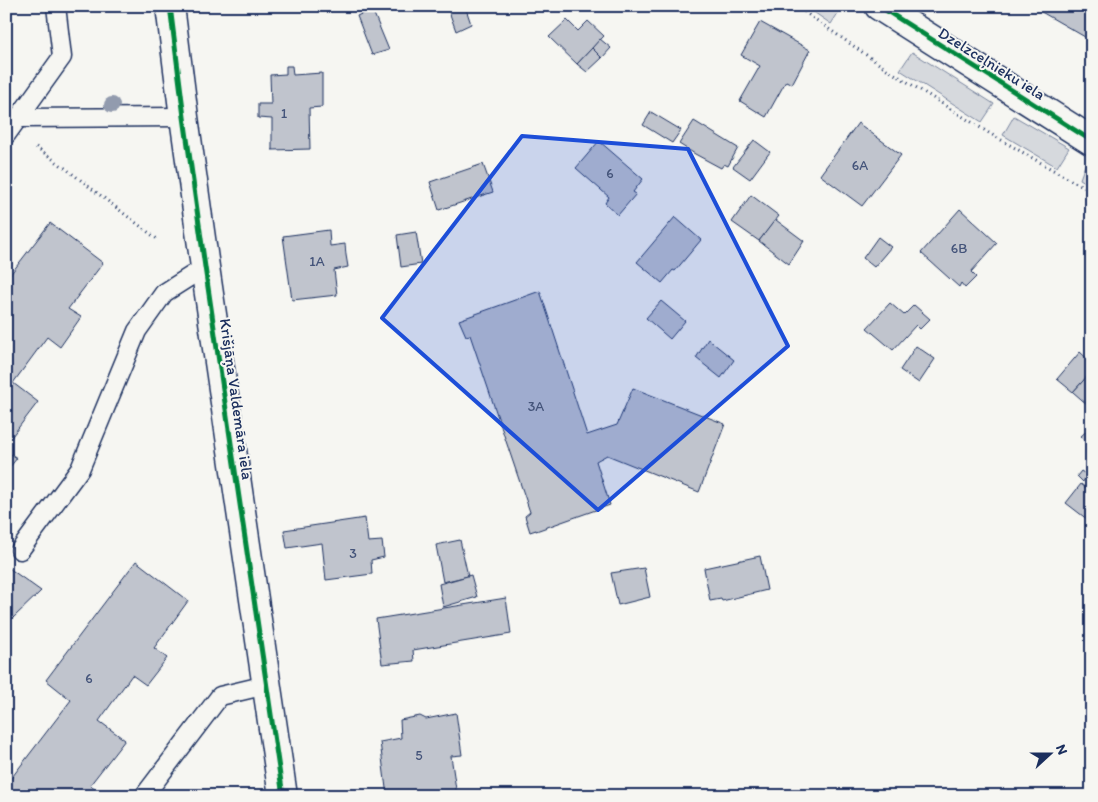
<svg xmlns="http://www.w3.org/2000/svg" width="1098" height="802" viewBox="0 0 1098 802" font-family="Itim,sans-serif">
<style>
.green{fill:#d6d9dd;stroke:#78849e}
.building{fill:#c0c4cd;stroke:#1b2f5e}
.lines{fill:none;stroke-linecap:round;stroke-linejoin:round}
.lane-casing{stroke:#1b2f5e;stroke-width:21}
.street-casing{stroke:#1b2f5e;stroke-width:31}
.path{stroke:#1b2f5e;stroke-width:3;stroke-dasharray:1 4;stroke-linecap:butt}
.lane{stroke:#f6f6f2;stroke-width:18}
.street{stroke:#f6f6f2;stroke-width:28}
.cycleway-casing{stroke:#f6f6f2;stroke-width:8}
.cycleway{stroke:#00873e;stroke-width:5}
.tree{fill:#929bae}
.marked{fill:#1d4ed8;fill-opacity:0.2;stroke:#1d4ed8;stroke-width:4;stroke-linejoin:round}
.labels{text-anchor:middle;stroke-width:4;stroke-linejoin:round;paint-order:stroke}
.number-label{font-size:14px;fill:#44547a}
.street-label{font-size:16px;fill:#1b2f5e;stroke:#f6f6f2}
</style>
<rect width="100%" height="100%" fill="#f6f6f2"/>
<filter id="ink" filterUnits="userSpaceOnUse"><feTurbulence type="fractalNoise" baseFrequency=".02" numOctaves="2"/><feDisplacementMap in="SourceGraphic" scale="10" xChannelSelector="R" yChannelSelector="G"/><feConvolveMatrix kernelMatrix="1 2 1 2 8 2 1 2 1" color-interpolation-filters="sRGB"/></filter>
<g filter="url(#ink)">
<g class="green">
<polygon points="805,6 841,6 842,7 831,24"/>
<polygon points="912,52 994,104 982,122 900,70"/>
<polygon points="1014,116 1069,148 1057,167 1003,135"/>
<polygon points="1092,162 1092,186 1080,179 1085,165"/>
</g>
<g class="building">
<polygon points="447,6 465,6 471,24 456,31"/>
<polygon points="1031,6 1092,6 1092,41"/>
<polygon points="372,9 389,50 372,55 357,16"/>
<polygon points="567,20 578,31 588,21 604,36 577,64 549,37"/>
<polygon points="760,22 810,50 792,84 786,81 766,117 740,101 760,66 741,55"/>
<polygon points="600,39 611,48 602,58 592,48"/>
<polygon points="592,48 602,58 587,72 577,64"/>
<polygon points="286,66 292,66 293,75 322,73 322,107 309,108 310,149 272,150 272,119 258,118 258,104 271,104 270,75 286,74"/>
<polygon points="651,112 681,130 672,143 643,125"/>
<polygon points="694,121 738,148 728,166 724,164 721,168 695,154 679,144"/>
<polygon points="858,123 901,155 862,206 820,175"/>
<polygon points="754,140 770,152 750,179 733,167"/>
<polygon points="599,141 643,179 633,192 636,194 618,215 605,203 609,197 576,168"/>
<polygon points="483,164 493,192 439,210 430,182"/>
<polygon points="751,195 779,216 759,241 732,222"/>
<polygon points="960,209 997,243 971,272 976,277 965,288 961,283 959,287 921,253"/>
<polygon points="675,217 701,240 675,271 673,270 662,283 637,262"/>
<polygon points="775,220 776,220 804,241 789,264 759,241"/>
<polygon points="50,223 103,263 68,309 81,317 60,347 47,337 13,383 38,402 6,444 6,280"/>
<polygon points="329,230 330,246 345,244 346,255 348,267 334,270 337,295 292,300 283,236"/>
<polygon points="416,232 421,264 401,267 397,235"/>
<polygon points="878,237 891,247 874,267 863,258"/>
<polygon points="540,291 587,435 617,425 633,388 725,424 699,492 607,455 596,461 610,505 536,531 536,530 530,532 525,516 530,512 470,335 466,336 459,320"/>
<polygon points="661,301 685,321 670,339 646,318"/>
<polygon points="890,303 904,315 914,305 930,319 920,329 916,325 893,350 867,328"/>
<polygon points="708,339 734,360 721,378 696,358"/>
<polygon points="916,346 935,359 919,383 900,370"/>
<polygon points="1080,352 1092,363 1092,371 1073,392 1057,379"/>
<polygon points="1092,371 1092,403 1089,406 1073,392"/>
<polygon points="1092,426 1092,449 1080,437"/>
<polygon points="6,451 17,458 6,472"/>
<polygon points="1081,471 1087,475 1083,482 1077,476"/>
<polygon points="1081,484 1092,493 1092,523 1066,503"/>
<polygon points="365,518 368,542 382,541 384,557 371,560 372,574 326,580 322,543 287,548 284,530"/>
<polygon points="460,540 468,576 443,582 436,545"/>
<polygon points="760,556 767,590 722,601 721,599 710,601 704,568"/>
<polygon points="136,561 188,601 154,648 167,658 146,685 132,675 99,721 125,740 90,785 102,796 6,796 6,785 71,700 46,680"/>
<polygon points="6,566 41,591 13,618 6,613"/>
<polygon points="644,568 650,597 618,605 611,573"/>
<polygon points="471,575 477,597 443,607 439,584"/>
<polygon points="506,598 511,634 413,650 414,661 382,664 376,619"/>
<polygon points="456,713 462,755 451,756 457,796 387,796 380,742 401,738 400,720 420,716 426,719"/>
</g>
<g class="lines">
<defs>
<g id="lane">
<polyline points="18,118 184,117"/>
<polyline points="6,135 62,57 56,6"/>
<polyline points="20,550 80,469 137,331 164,293 205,267"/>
<polyline points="144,796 220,696 266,685"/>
</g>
<g id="street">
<polyline points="170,6 184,117 205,267 283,796"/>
<polyline points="879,6 1092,141"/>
</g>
</defs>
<use href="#lane" class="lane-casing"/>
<use href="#street" class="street-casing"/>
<g class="path">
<polyline points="796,6 885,68 989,133 1069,179 1092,191"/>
<polyline points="36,147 65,168 157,239"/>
</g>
<use href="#lane" class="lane"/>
<use href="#street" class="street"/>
<defs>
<g id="cycleway">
<polyline points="170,6 184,117 205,267 283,796"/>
<polyline points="879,6 1092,141"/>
</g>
</defs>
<use href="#cycleway" class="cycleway-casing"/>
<use href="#cycleway" class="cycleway"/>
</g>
<circle class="tree" cx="112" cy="105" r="8"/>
</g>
<path class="marked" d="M522 136 688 149 788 346 598 510 382 318Z"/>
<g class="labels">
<g class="number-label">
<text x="284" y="118">1</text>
<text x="860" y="170">6A</text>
<text x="610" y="178">6</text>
<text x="959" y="253">6B</text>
<text x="317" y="266">1A</text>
<text x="536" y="411">3A</text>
<text x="353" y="558">3</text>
<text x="89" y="683">6</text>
<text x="419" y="760">5</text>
</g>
<g class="street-label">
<text transform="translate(992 63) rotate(32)" y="6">Dzelzceļnieku iela</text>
<text transform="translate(237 399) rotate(82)" y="6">Krišjāņa Valdemāra iela</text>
</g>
</g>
<rect width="1098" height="802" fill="none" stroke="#f6f6f2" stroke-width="25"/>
<rect x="12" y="12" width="1073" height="777" fill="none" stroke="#1b2f5e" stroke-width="2" filter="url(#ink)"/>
<g transform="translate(1050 754) rotate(69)" stroke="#f6f6f2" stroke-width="4" paint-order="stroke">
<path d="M0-4L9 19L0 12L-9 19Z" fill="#1b2f5e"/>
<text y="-8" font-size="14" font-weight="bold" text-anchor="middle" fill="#1b2f5e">N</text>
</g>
</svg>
